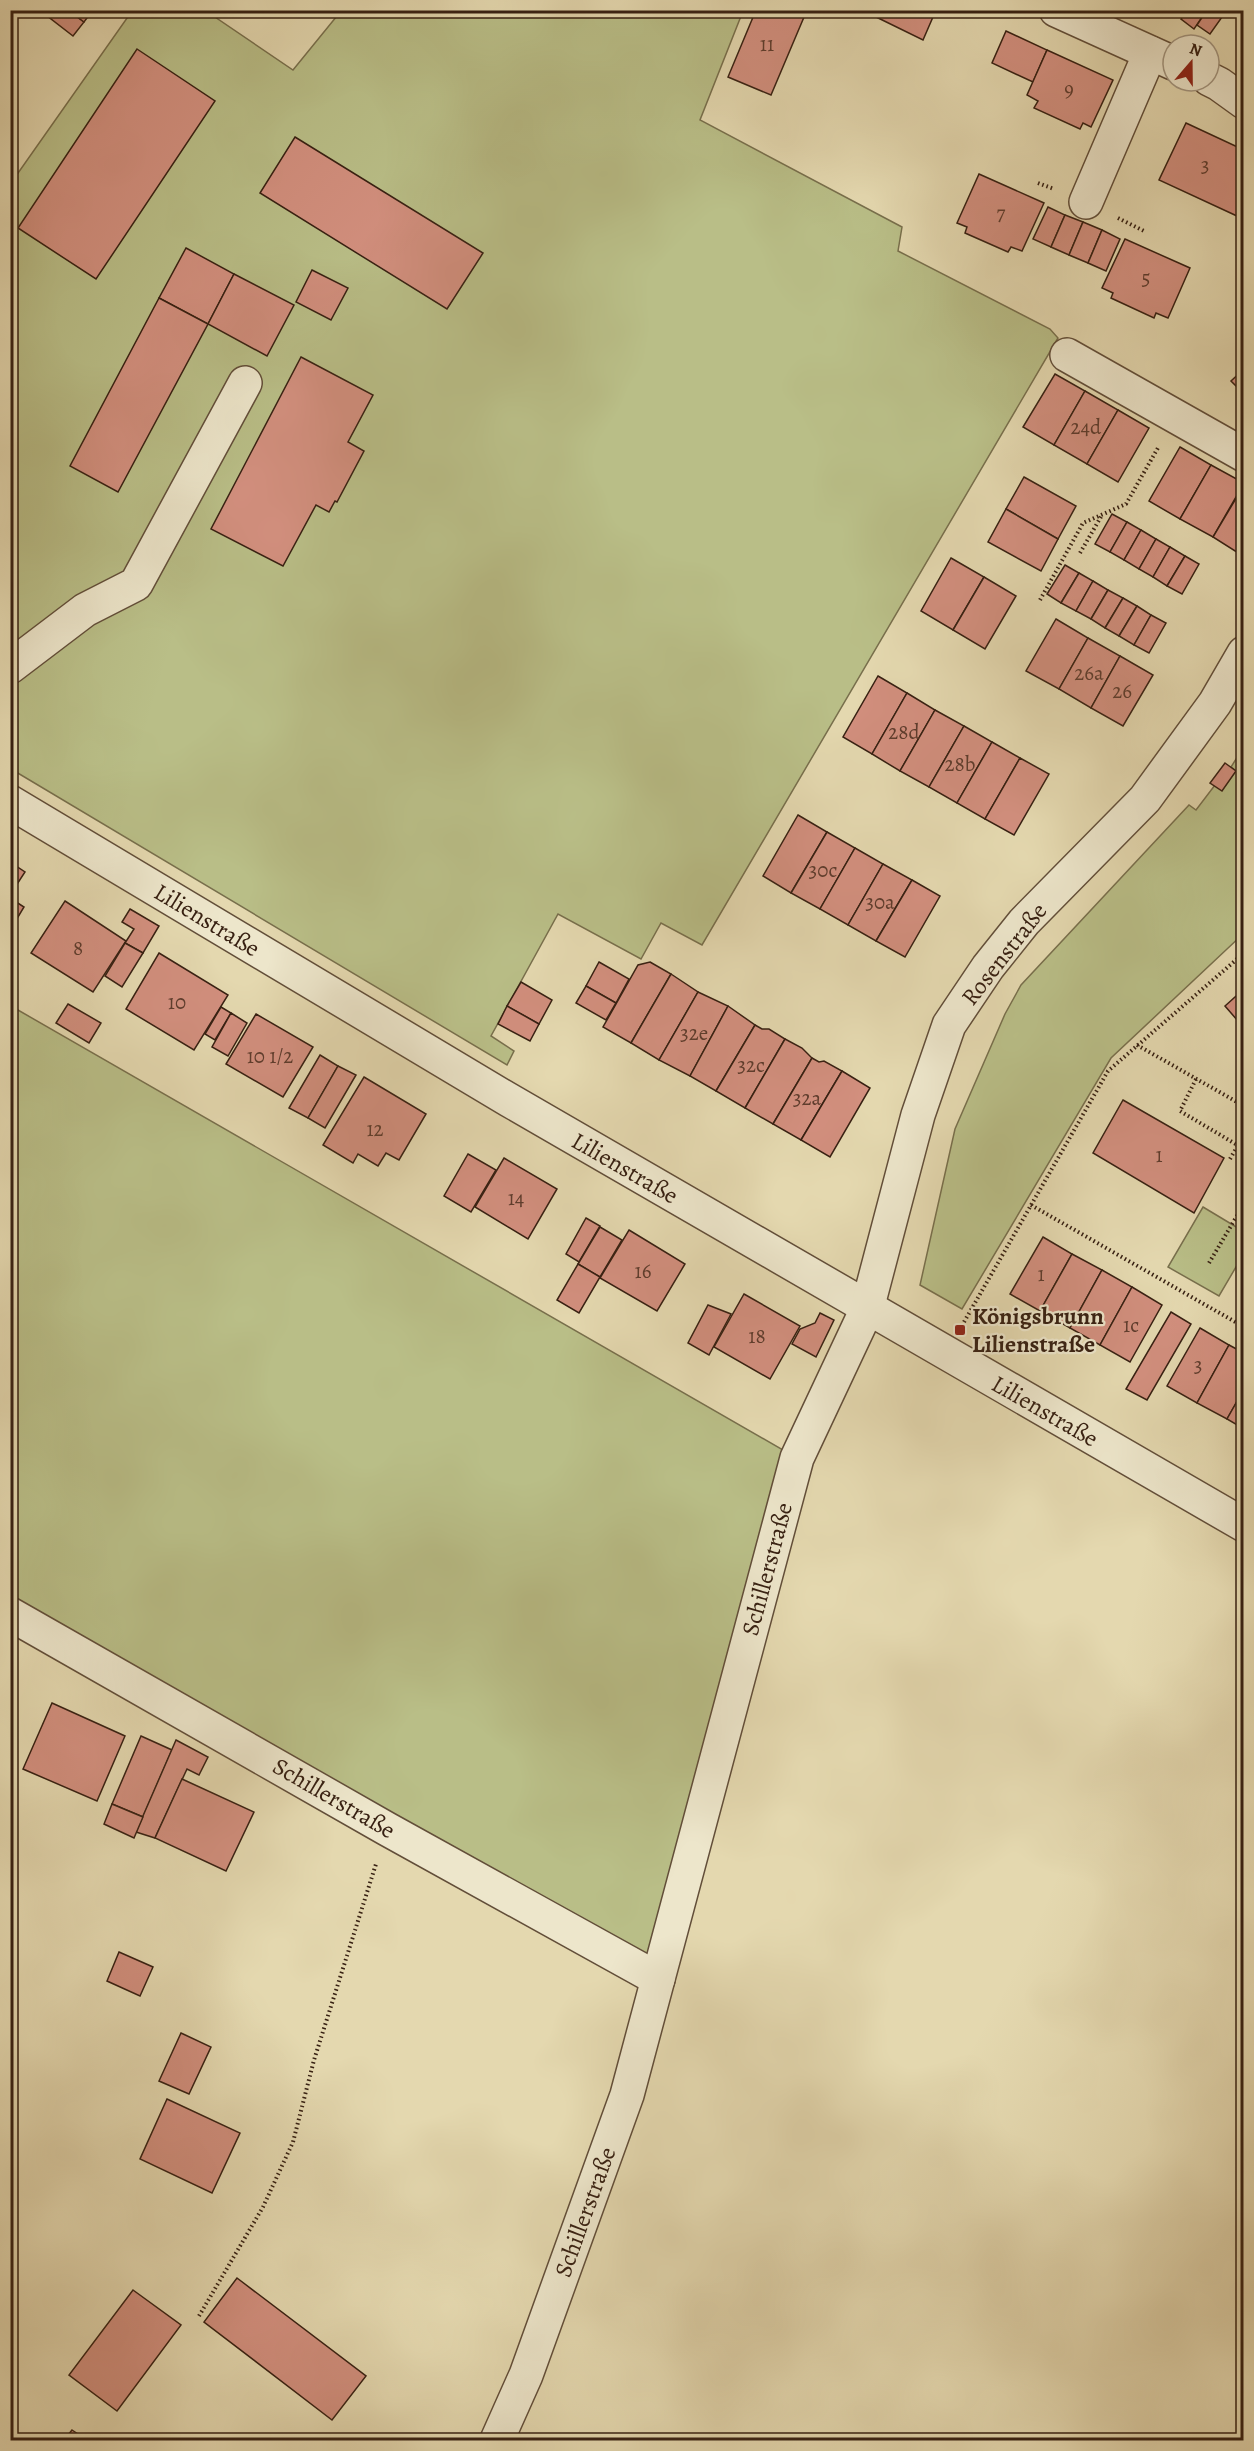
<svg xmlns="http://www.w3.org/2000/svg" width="1254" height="2451" viewBox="0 0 1254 2451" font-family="Alegreya,serif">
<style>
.green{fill:#b9be87;stroke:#786f4c;stroke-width:1.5}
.building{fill:#d28f7e;stroke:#372012;stroke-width:1.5}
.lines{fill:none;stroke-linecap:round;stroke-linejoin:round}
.minor-casing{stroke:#624e39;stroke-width:36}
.path{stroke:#372012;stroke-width:4;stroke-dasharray:1.5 3;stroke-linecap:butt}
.minor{stroke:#ede6cb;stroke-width:33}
.poi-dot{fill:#8f2418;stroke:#ede6cb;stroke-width:2}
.labels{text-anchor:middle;stroke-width:4.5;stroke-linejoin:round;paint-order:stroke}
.number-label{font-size:21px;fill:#5e3c2d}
.street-label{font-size:24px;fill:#372012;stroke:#ede6cb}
.poi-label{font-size:24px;font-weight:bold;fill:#372012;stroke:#ede6cb;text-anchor:start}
</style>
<rect width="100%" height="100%" fill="#e4d8af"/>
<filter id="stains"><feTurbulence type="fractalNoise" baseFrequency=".00333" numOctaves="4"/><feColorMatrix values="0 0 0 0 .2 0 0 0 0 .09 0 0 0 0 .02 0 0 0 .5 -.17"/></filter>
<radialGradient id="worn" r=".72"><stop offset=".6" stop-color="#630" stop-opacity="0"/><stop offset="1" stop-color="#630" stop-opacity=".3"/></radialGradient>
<g class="green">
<polygon points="132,11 206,11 293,70 341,11 743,11 700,120 902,227 898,251 1050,329 1058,338 702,945 661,923 641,959 558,914 491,1036 514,1051 507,1065 11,769 11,183"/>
<polygon points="1243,748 1243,934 1111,1058 962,1309 920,1285 955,1129 1005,1014 1021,985 1189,805 1196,810 1215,785 1222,790 1236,771 1231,767"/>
<polygon points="11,1006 797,1458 647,1968 11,1602"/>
<polygon points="1203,1207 1243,1231 1243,1255 1219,1296 1168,1267"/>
</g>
<g class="building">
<polygon points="50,10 68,10 84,22 73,36 46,15"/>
<polygon points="68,10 93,10 84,22"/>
<polygon points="756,10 807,10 771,95 728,77"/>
<polygon points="869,10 936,10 923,40 868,13"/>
<polygon points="1187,10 1207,10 1194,29 1181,19"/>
<polygon points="1207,10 1227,10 1210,34 1197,25"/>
<polygon points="1006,31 1047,50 1033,82 992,63"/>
<polygon points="137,49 215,101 96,279 18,228"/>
<polygon points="1047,50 1113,80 1091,127 1083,123 1080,129 1034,108 1038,101 1027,95"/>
<polygon points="1186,123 1244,150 1244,209 1237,216 1159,180"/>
<polygon points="295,137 483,253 447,309 260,193"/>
<polygon points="979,174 1044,203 1022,251 1011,247 1008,252 965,233 967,227 957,223"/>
<polygon points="1048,207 1065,215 1051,247 1033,239"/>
<polygon points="1065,215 1083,222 1069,255 1051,247"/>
<polygon points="1083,222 1102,230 1088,263 1069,255"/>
<polygon points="1102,230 1120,239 1106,271 1088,263"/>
<polygon points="1125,239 1190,268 1168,318 1156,313 1154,318 1111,298 1113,293 1102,288"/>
<polygon points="186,248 234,274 208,324 159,298"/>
<polygon points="312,270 348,288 331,320 296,302"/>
<polygon points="234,274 294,305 267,356 208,324"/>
<polygon points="159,298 208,324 118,492 70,466"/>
<polygon points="301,357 373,395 348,442 364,451 337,502 335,501 329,512 316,505 283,566 211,529"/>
<polygon points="1244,369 1244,394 1231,381"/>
<polygon points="1055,374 1085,391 1054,445 1023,427"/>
<polygon points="1085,391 1118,410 1087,464 1054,445"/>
<polygon points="1118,410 1149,428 1118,482 1087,464"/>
<polygon points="1180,447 1211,465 1180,519 1149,501"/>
<polygon points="1211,465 1244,483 1213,537 1180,519"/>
<polygon points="1024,477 1076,506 1058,539 1006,509"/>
<polygon points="1244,485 1244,556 1243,556 1213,537"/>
<polygon points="1006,509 1058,539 1041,571 988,542"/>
<polygon points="1112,514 1127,522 1110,552 1095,544"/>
<polygon points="1127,522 1141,530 1124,560 1110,552"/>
<polygon points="1141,530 1156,539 1139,569 1124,560"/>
<polygon points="1156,539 1170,547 1153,577 1139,569"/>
<polygon points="1170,547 1185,556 1167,586 1153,577"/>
<polygon points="1185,556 1199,564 1182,594 1167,586"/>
<polygon points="951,558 984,577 953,630 921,611"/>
<polygon points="1065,565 1079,573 1061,603 1047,594"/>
<polygon points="1079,573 1093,581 1076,611 1061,603"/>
<polygon points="984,577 1016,596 985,649 953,630"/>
<polygon points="1093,581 1108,590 1091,619 1076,611"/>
<polygon points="1108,590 1123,598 1105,628 1091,619"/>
<polygon points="1123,598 1137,606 1119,636 1105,628"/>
<polygon points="1137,606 1151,615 1134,645 1119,636"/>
<polygon points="1151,615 1166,623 1149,653 1134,645"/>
<polygon points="1056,619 1088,638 1059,689 1026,671"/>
<polygon points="1088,638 1120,656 1091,708 1059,689"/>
<polygon points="1120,656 1153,675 1123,726 1091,708"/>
<polygon points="878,676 907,693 872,754 843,737"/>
<polygon points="907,693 935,710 900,771 872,754"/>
<polygon points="935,710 964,726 929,787 900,771"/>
<polygon points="964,726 992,742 957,803 929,787"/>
<polygon points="992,742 1020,758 985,819 957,803"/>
<polygon points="1020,758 1049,774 1014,835 985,819"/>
<polygon points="1225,763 1236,771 1222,791 1210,783"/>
<polygon points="798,815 827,832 791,893 763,876"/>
<polygon points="827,832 855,848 820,909 791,893"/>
<polygon points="855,848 883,864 848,925 820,909"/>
<polygon points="10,862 25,872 10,895"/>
<polygon points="883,864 912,880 876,941 848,925"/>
<polygon points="912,880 940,896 905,957 876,941"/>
<polygon points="10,898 24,907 12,927 10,926"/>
<polygon points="65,901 126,941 93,992 31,953"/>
<polygon points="130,909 159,926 143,953 125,943 134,929 122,922"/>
<polygon points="125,943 143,953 122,987 105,976"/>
<polygon points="159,953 228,995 194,1050 126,1009"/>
<polygon points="599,962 629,979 616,1003 586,986"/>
<polygon points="650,962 671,974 631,1043 603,1027 638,965"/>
<polygon points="671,974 698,992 659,1060 631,1043"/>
<polygon points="521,982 552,1000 539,1024 507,1006"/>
<polygon points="586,986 616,1003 606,1020 576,1003"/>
<polygon points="1244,989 1244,1028 1225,1006"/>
<polygon points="698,992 728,1006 690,1076 659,1060"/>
<polygon points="68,1004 101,1023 89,1043 56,1023"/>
<polygon points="507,1006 539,1024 530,1041 498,1024"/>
<polygon points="728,1006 755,1025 716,1091 690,1076"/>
<polygon points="221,1007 231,1013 215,1040 205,1034"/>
<polygon points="231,1013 247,1023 228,1056 212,1047"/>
<polygon points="256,1014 313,1047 283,1097 226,1064"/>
<polygon points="755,1025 762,1029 769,1029 785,1039 745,1108 716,1091"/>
<polygon points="785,1039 802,1048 812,1058 773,1124 745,1108"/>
<polygon points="320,1055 338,1066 308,1118 289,1108"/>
<polygon points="812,1058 819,1062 824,1061 842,1071 801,1140 773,1124"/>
<polygon points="338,1066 356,1075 325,1128 308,1118"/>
<polygon points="842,1071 870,1088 830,1157 801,1140"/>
<polygon points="364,1077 426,1114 399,1160 386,1153 378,1166 358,1154 353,1163 323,1145"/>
<polygon points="1123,1100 1224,1158 1194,1213 1093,1153"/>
<polygon points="468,1154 496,1170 471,1212 444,1196"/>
<polygon points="504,1158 557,1189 528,1239 475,1207"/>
<polygon points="586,1218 600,1226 579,1262 566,1254"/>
<polygon points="600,1227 622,1240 600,1277 578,1264"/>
<polygon points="629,1230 685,1264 657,1311 600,1278"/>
<polygon points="1043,1237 1072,1254 1040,1311 1010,1294"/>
<polygon points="1072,1254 1102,1270 1070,1328 1040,1311"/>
<polygon points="578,1264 600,1277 579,1313 557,1300"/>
<polygon points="1102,1270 1132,1287 1100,1345 1070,1328"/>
<polygon points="1132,1287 1162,1305 1130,1362 1100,1345"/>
<polygon points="744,1294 800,1326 770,1379 714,1347"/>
<polygon points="708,1305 731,1314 709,1355 688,1343"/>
<polygon points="1171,1312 1191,1324 1147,1400 1126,1389"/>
<polygon points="820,1313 834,1320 816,1357 792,1344 800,1329 815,1323"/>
<polygon points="1200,1328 1229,1345 1197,1403 1167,1386"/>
<polygon points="1229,1345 1244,1353 1244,1389 1227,1419 1197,1403"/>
<polygon points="1244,1389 1244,1429 1227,1419"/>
<polygon points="10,1703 17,1706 10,1720"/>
<polygon points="52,1703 125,1736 97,1801 23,1769"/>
<polygon points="141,1736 172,1750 143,1817 112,1804"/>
<polygon points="176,1740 208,1757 199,1775 187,1769 155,1838 136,1832"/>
<polygon points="182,1779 254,1812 226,1871 155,1838"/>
<polygon points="112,1804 143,1817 134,1838 104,1824"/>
<polygon points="119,1952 153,1967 140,1996 107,1981"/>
<polygon points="181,2033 211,2047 189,2094 159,2081"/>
<polygon points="167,2099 240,2133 212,2193 140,2159"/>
<polygon points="237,2278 366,2376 332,2420 204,2322"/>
<polygon points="133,2290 181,2325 117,2411 69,2375"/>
<polygon points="72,2430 87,2440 64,2440"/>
</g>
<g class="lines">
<defs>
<g id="minor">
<polyline points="1056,10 1173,63"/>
<polyline points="1209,79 1219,84 1244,102"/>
<polyline points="1086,202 1150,53"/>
<polyline points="1067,355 1244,455"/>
<polyline points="10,667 85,610 136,584 245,383"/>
<polyline points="10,802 509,1100 1244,1525"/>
<polyline points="10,1614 387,1829 658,1979"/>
<polyline points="497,2440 526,2375 627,2095 797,1458 867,1309 918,1115 949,1025 988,967 1024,922 1145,799 1215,703 1244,653"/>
</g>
</defs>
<use href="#minor" class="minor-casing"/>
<g class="path">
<polyline points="1038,183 1054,189"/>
<polyline points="1118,218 1144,231"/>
<polyline points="1080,553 1102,515"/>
<polyline points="1040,600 1083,523 1126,504 1159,446"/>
<polyline points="1137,1045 1244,1106"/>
<polyline points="1196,1079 1180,1111 1244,1149"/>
<polyline points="1230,1159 1244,1135"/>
<polyline points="1031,1205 1244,1327"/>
<polyline points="1209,1263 1244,1204"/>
<polyline points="964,1322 1108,1071 1244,953"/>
<polyline points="199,2316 263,2207 293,2142 314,2060 376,1864"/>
</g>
<use href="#minor" class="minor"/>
</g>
<rect class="poi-dot" x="954" y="1324" width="12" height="12" rx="3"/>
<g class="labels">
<g class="number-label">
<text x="767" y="51">11</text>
<text x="1069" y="96">9</text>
<text x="1205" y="172">3</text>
<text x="1001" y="220">7</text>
<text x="1146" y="285">5</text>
<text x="1086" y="434">24d</text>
<text x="1089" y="680">26a</text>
<text x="1122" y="698">26</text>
<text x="904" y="739">28d</text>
<text x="960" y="771">28b</text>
<text x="823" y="877">30c</text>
<text x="880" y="909">30a</text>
<text x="78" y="955">8</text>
<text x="177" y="1009">10</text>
<text x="694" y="1040">32e</text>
<text x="270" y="1063">10 1/2</text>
<text x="751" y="1072">32c</text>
<text x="807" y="1105">32a</text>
<text x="375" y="1136">12</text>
<text x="1159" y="1162">1</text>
<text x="516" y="1205">14</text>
<text x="643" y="1278">16</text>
<text x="1041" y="1281">1</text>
<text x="1131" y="1332">1c</text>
<text x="757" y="1343">18</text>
<text x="1198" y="1372">3</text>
</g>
<g class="street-label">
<text transform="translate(207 920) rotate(31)" y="8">Lilienstraße</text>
<text transform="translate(1004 954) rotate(-52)" y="8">Rosenstraße</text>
<text transform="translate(625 1168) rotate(30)" y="8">Lilienstraße</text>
<text transform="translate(1045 1411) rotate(30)" y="8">Lilienstraße</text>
<text transform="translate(767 1569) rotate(-75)" y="8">Schillerstraße</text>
<text transform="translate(334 1798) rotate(30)" y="8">Schillerstraße</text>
<text transform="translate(585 2212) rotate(-70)" y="8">Schillerstraße</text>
</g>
<g class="poi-label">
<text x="972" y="1324">Königsbrunn<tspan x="972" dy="28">Lilienstraße</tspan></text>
</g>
</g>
<rect width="1254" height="2451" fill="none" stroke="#e4d8af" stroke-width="36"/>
<rect x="12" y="12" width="1230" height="2427" fill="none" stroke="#372012" stroke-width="3"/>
<rect x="18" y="18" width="1218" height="2415" fill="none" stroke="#372012" stroke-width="1.5"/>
<g transform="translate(1191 63) rotate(20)"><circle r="28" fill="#ede6cb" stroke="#a49781" stroke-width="1.5"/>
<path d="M0-4.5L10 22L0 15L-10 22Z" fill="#8f2418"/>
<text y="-9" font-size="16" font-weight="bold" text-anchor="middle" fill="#372012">N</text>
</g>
<rect width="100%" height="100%" filter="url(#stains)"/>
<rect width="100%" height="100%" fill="url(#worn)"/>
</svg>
